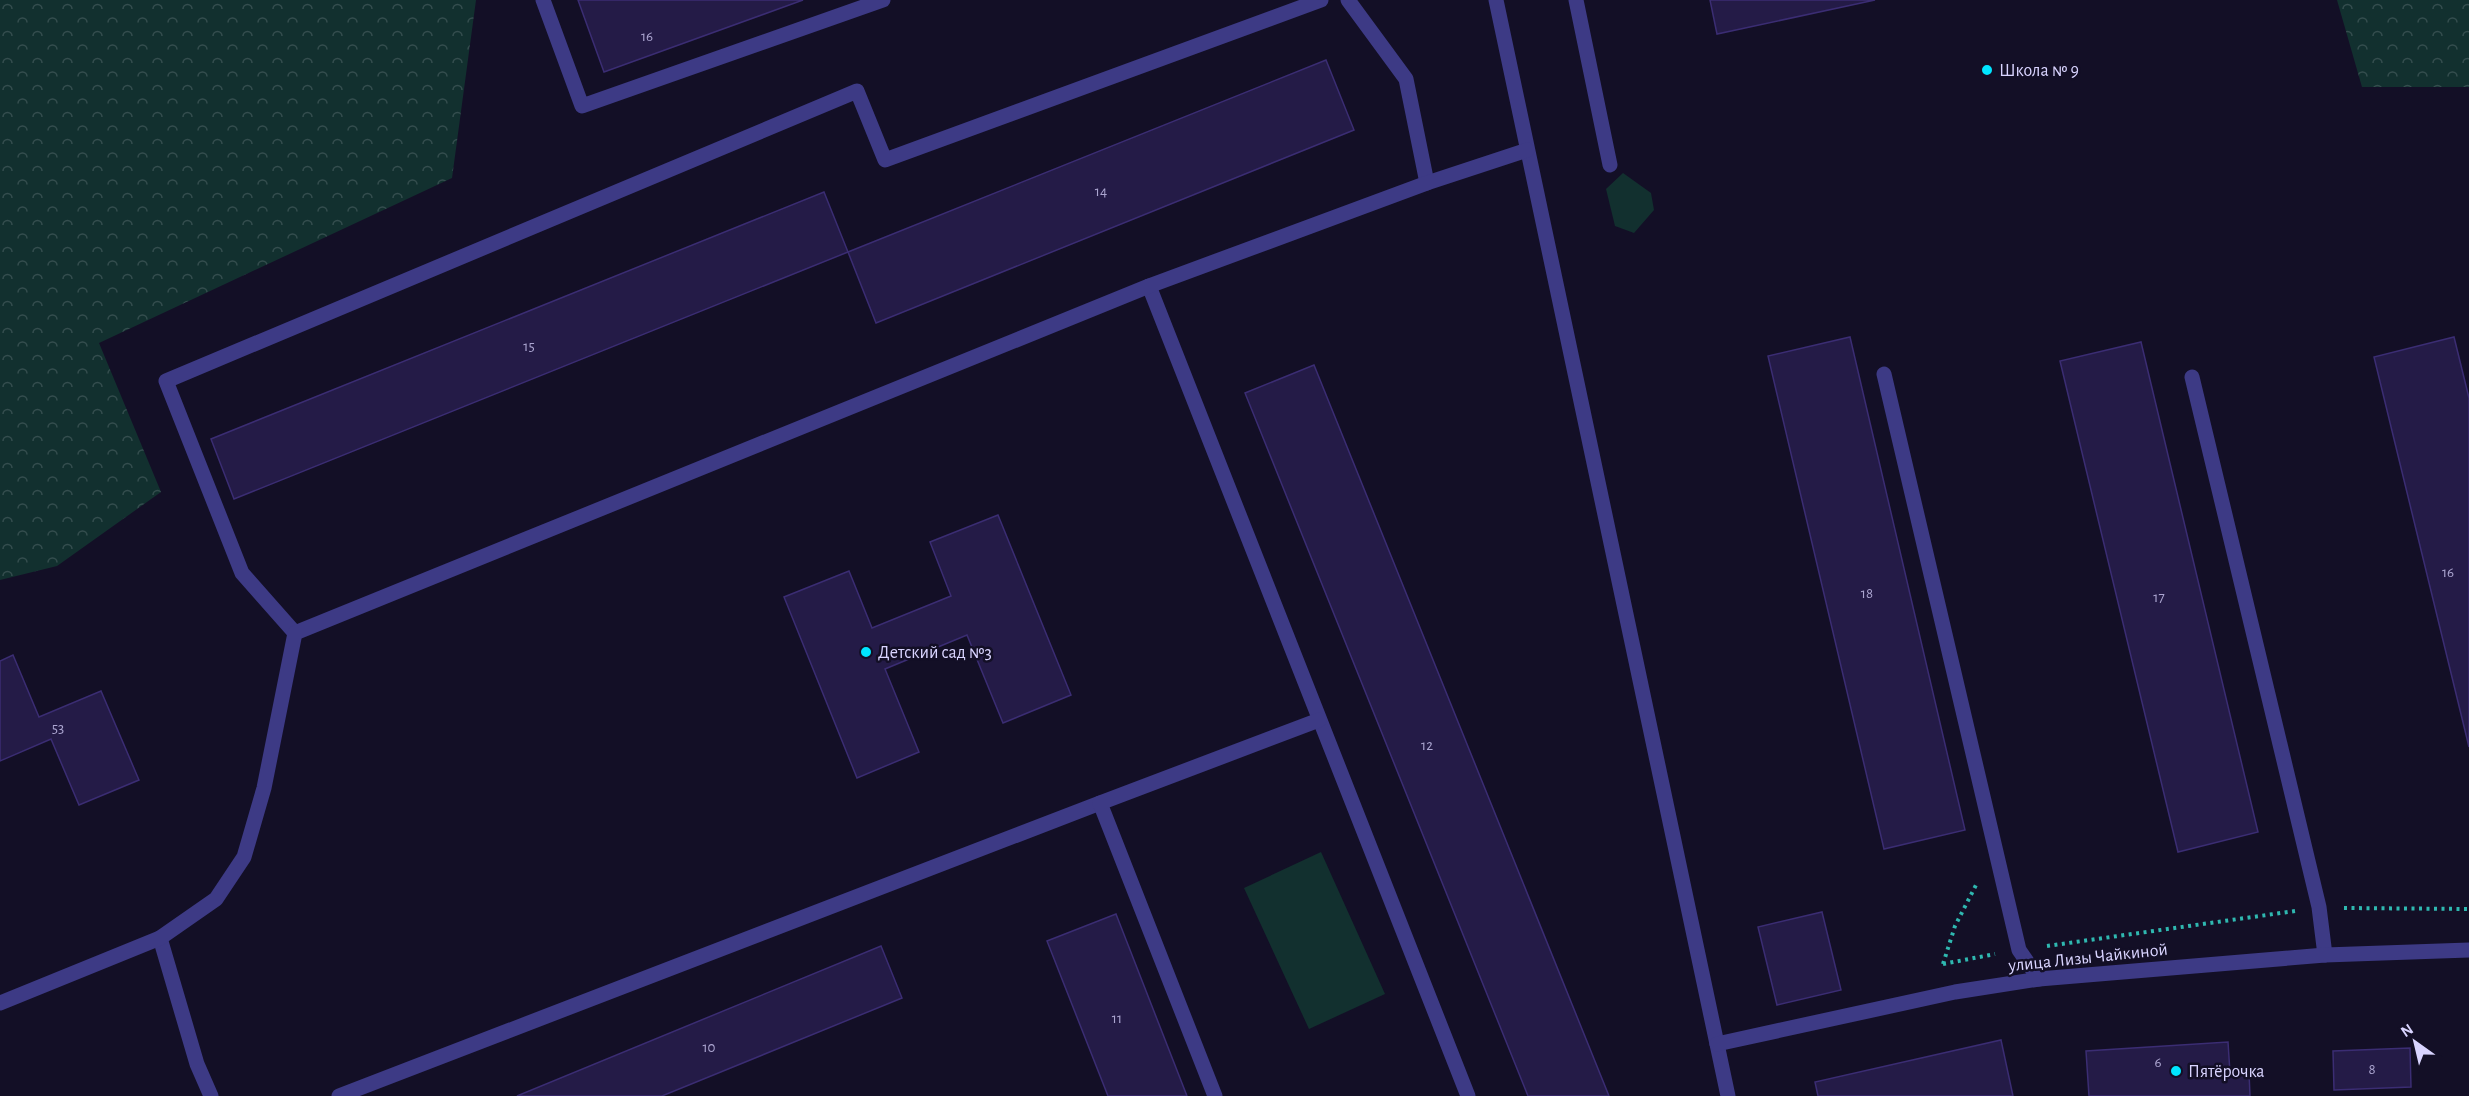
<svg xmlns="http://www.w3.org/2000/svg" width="2469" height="1096" viewBox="0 0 2469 1096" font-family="'Alegreya Sans',sans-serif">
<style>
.green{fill:#12302f}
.forest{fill:url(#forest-crowns)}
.building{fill:#241b47;stroke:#3b2d73;stroke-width:1.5}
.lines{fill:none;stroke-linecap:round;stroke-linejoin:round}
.path{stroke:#2fb8b0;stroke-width:4;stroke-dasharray:3 4.5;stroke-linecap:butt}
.minor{stroke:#3d3a85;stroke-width:15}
.poi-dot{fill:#00e5ff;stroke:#130f26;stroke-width:2}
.labels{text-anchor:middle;stroke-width:5;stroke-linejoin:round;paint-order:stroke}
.number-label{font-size:15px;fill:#aca6d1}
.poi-label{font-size:18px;fill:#d9d4ff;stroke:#130f26;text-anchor:start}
.street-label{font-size:18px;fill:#d9d4ff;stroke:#130f26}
</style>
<defs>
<pattern id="forest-crowns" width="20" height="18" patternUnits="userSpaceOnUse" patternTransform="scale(1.5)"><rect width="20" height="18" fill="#12302f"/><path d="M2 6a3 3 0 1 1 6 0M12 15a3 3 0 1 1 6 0" fill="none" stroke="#344d4e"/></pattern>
</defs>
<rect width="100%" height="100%" fill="#130f26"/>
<g class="green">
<polygon points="1623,173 1651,193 1654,210 1634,233 1615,226 1606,189"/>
<polygon points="1321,852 1385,994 1309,1029 1244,888"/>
</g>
<g class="forest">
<polygon points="0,0 476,0 452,178 99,343 161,492 57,566 0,580"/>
<polygon points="2337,0 2469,0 2469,87 2362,87"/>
</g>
<g class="building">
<polygon points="578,0 803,0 604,72"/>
<polygon points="1710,0 1875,0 1717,34"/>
<polygon points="1326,60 1354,130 876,323 848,252"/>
<polygon points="824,192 848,252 234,499 211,439"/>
<polygon points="1850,337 1965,830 1884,849 1768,356"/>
<polygon points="2454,337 2469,398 2469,747 2374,357"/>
<polygon points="2141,342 2258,832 2178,852 2060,361"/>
<polygon points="1314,365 1609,1096 1528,1096 1245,393"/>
<polygon points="998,515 1071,695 1003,723 967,635 885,669 919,752 857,778 784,597 849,571 872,628 951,596 930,542"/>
<polygon points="13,655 39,717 101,691 139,780 79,805 51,739 0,761 0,661"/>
<polygon points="1822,912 1841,990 1777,1005 1758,927"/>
<polygon points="1116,914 1187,1096 1108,1096 1047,941"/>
<polygon points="881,946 902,998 662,1096 517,1096"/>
<polygon points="2001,1040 2013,1096 1818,1096 1815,1082"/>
<polygon points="2228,1042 2230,1073 2249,1072 2250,1096 2089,1096 2086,1051"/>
<polygon points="2410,1048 2411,1087 2334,1090 2333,1051"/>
</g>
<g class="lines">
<g class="path">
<polyline points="2344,908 2469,909"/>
<polyline points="2047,946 2295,911"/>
<polyline points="1943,964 1995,954"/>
<polyline points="1943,964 1955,926 1976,885"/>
</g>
<g class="minor">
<polyline points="543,0 582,106 883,0"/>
<polyline points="1348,0 1406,79 1427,183"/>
<polyline points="1496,0 1728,1096"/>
<polyline points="1576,0 1610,165"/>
<polyline points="1149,286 1468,1096"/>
<polyline points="1884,374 2019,950 2039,979"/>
<polyline points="2192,377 2319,907 2325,955"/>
<polyline points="295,633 242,573 166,381 857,91 885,160 1321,0"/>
<polyline points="160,938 197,1064 211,1096"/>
<polyline points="0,1003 160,938 216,899 244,857 264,788 295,633 1149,286 1427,183 1527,150"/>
<polyline points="1717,1044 1955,992 2039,979 2325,955 2469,950"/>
<polyline points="339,1096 1100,803"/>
<polyline points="1215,1096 1100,803 1319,720"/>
</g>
</g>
<g class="poi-dot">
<circle cx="1987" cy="70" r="6"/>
<circle cx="866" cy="652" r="6"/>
<circle cx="2176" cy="1071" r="6"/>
</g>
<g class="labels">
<g class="number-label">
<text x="647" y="41">16</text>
<text x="1101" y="196">14</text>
<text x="529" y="351">15</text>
<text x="2448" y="577">16</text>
<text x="1867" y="598">18</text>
<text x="2159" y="602">17</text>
<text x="58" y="733">53</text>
<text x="1427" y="750">12</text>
<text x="1117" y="1023">11</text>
<text x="709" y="1052">10</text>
<text x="2158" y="1067">6</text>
<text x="2372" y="1074">8</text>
</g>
<g class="poi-label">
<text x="1999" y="76">Школа № 9</text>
<text x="878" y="658">Детский сад №3</text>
<text x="2188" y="1077">Пятёрочка</text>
</g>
<g class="street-label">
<text transform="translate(2088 957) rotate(-6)" y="6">улица Лизы Чайкиной</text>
</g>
</g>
<g transform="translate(2415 1042) rotate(326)" stroke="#130f26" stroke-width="4.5" paint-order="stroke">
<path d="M0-4.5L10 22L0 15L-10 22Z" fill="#d9d4ff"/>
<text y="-9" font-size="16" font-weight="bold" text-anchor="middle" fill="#d9d4ff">N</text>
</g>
</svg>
